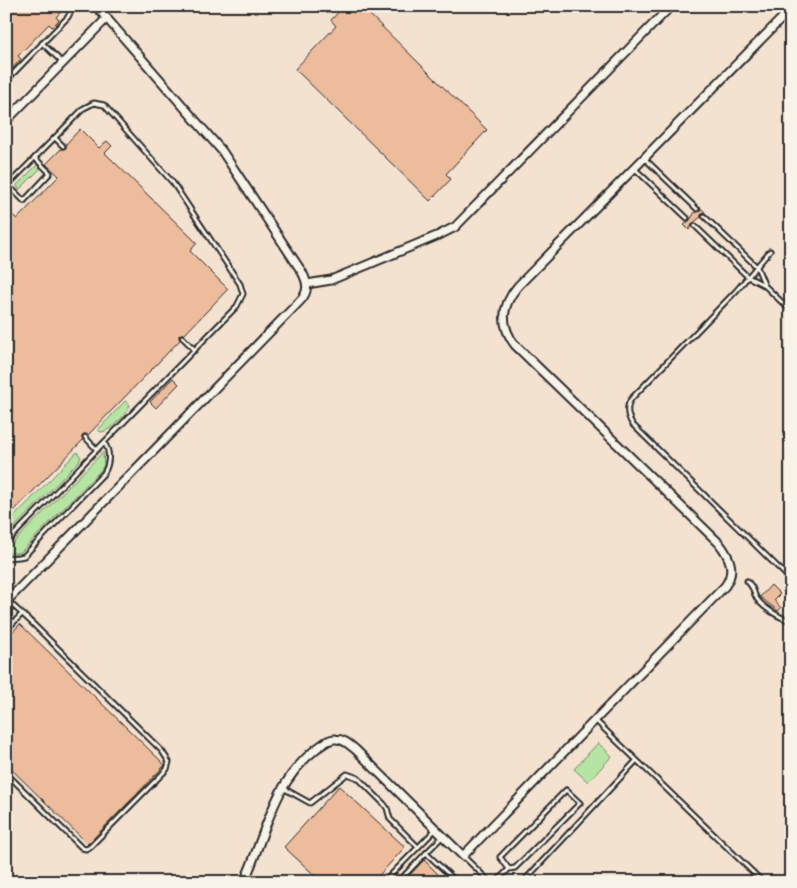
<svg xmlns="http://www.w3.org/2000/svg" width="797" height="888" viewBox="0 0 797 888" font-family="Pangolin,sans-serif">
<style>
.built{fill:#f4e2d1}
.green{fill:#b6e4a2;stroke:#708866}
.building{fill:#ecbc9c;stroke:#2b2b2b}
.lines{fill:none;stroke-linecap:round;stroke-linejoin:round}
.service-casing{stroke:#2b2b2b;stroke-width:7}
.minor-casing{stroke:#2b2b2b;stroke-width:11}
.service{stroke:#f7f3e8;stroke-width:3}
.minor{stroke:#f7f3e8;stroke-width:7}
</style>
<rect width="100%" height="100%" fill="#f7f3e8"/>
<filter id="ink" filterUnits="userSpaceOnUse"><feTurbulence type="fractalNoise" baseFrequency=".02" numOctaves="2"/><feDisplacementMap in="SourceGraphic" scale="10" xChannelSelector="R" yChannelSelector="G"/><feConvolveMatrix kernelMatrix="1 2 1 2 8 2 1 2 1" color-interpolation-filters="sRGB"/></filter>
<g filter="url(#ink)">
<rect class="built" x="6" y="6" width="785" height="876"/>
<g class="green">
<polygon points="37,165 39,166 40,169 19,190 17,185"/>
<path d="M125 401 130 405C127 414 111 431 101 432L98 430Z"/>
<polygon points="77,452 81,457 79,461 6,536 6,525"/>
<polygon points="103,452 104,465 101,470 22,551 17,553 6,553 6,550"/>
<polygon points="598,743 612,756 588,782 574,769"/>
</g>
<g class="building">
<polygon points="6,6 66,7 56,17 59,20 52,27 49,24 18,56 21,59 11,70 6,65"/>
<polygon points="344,6 361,6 487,130 446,174 451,179 430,201 295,69 336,26 331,20"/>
<polygon points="80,129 99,148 107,141 112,146 105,153 197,243 190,251 228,289 184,335 179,335 180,340 88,435 82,435 83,440 6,519 6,209 17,219 59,176 46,164 61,149 66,148 66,144"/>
<polygon points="700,207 705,212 702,213 701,217 693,223 689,230 684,225 690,220 695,212 700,211"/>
<polygon points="173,378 179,384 156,408 150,402"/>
<polygon points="771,585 780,594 774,600 781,608 778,611 760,597"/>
<polygon points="20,624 165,765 88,844 6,764 6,639"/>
<polygon points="339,786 405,847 373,882 322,882 284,847"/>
<polygon points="424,860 446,882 403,882"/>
</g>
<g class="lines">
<defs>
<g id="service">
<polyline points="42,43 63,63"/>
<polyline points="6,81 68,17 71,11 69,6"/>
<polyline points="55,138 63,146"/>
<polyline points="645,159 697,209"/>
<polyline points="634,168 687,218"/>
<polyline points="8,185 24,201 50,173 35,158"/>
<polyline points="6,187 84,108 94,103 104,105 173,183 240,284 243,294 237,306 6,543"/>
<polyline points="704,216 757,267 764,284"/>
<polyline points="695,226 748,277 764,285 791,311"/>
<path d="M770 251 736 291 632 398C625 407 627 416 633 425L791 580"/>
<polyline points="182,337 195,350"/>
<polyline points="85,437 97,450"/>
<path d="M6 558 19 557 24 556 104 473C109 465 111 451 104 443"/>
<path d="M747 581C752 586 753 589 755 595 759 606 780 618 791 621"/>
<polyline points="6,630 21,615"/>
<polyline points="596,721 763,882"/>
<polyline points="6,773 82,848 86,849 90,847 167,769 169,762 162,751 30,621 8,601"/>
<polyline points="283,788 310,803 347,774 358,778 384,804 387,808 390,819 418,847"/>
<polyline points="442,837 426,853 457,882"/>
<polyline points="463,856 490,882"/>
<polyline points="384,882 435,830"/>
<polyline points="398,882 426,853"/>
<polyline points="496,882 509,869 515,868 580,803 566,790 500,857 509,869"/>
<polyline points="523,882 636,761"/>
</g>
<g id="minor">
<polyline points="6,121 107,18"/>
<polyline points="307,284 331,280 439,235 455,227 671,6"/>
<path d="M6 602 300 301C309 292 308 283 302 272L222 151 96 6"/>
<path d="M244 882C266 834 272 784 316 749 322 745 329 738 336 739 344 739 350 745 356 750L463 856 725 586C736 571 730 557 719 543L515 345C499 324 502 305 518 286L791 9"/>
</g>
</defs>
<use href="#service" class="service-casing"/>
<use href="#minor" class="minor-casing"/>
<use href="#service" class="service"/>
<use href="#minor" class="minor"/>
</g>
</g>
<rect width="797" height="888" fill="none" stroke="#f7f3e8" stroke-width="25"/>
<rect x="12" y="12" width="772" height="863" fill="none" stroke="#2b2b2b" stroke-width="2" filter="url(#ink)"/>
</svg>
